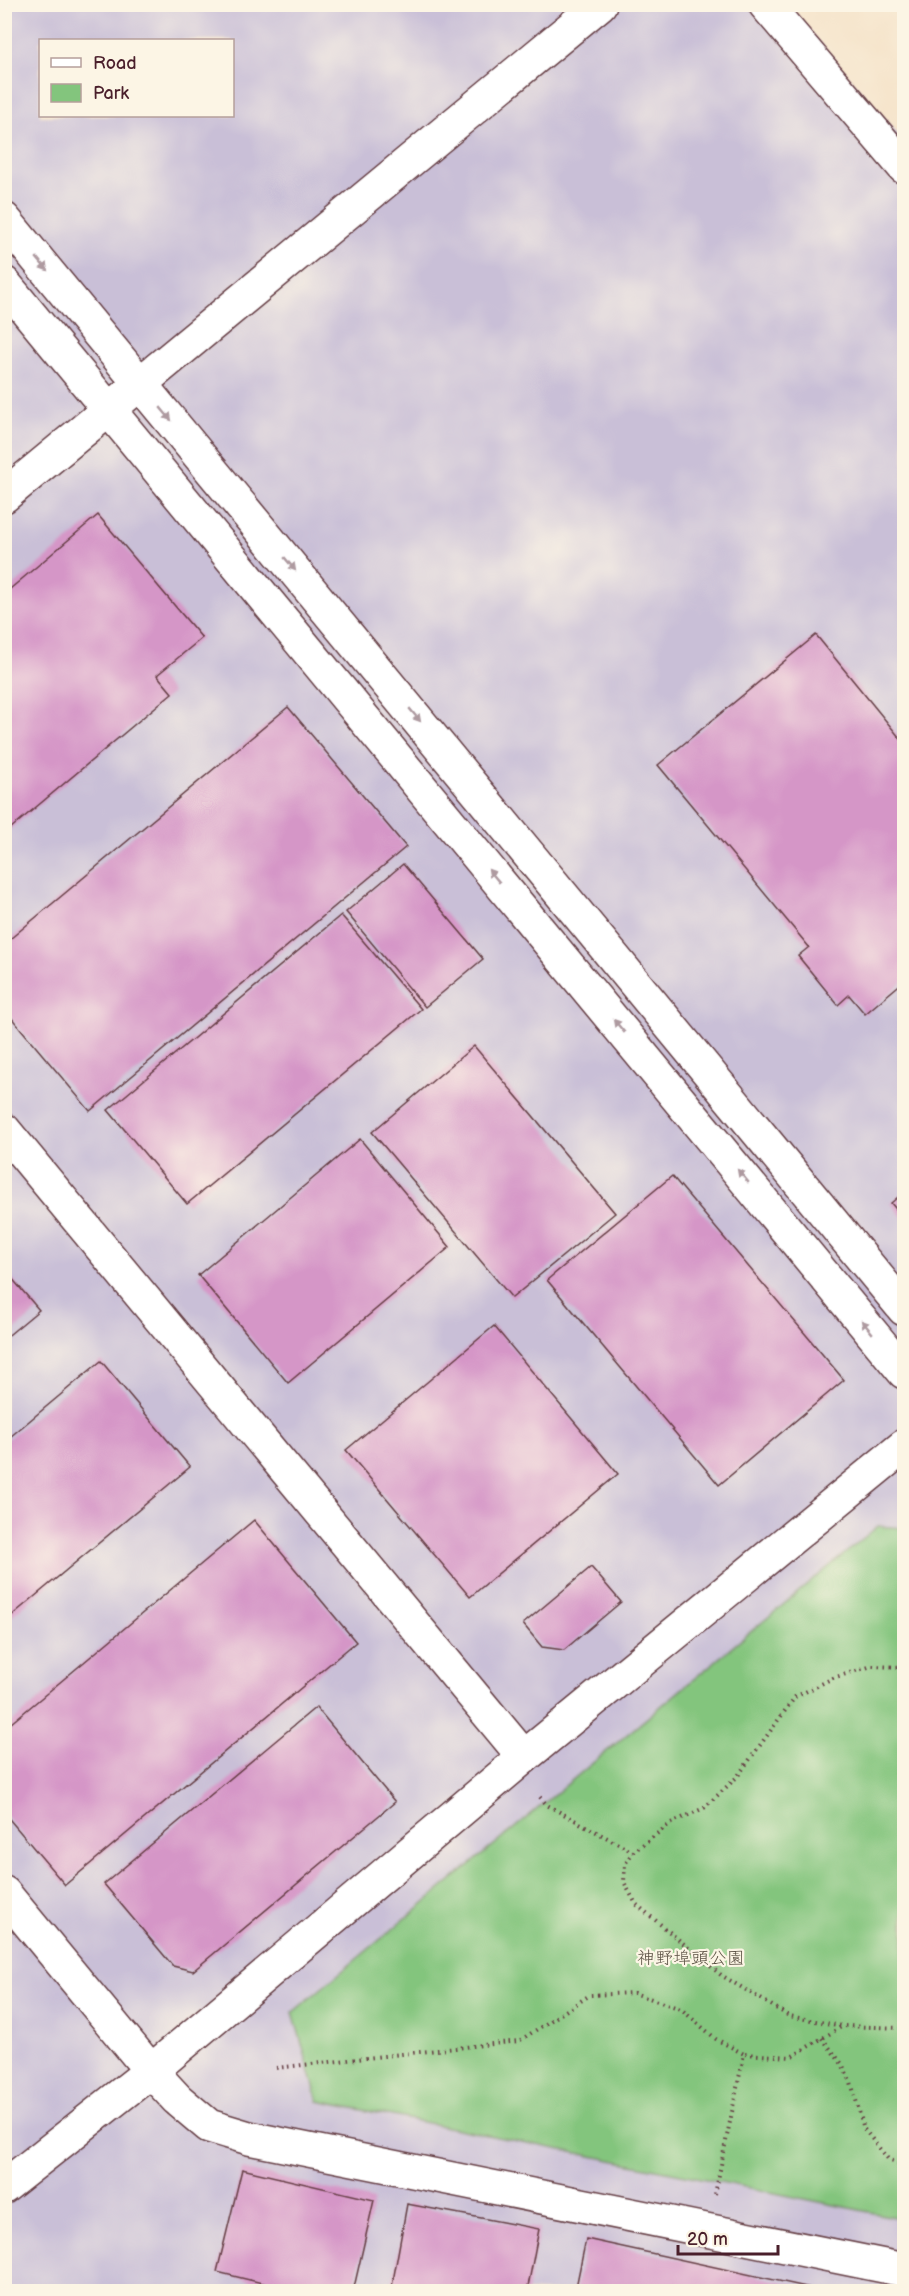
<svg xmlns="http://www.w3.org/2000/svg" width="909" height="2296" viewBox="0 0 909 2296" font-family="'Balsamiq Sans','Klee One',sans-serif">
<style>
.industrial{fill:#c9bfd7;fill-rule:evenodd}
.green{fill:#83c57d;stroke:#667254;stroke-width:1.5}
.building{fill:#d596c7}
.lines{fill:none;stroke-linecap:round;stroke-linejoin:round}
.minor-casing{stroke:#643c43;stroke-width:36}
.path{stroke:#643c43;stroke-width:4;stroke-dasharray:1.5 4.5;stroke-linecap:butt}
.minor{stroke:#fff;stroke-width:33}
.oneway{fill:#ae9aa0}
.labels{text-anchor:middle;stroke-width:4.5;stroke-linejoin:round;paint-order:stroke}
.park-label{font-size:18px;fill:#5b5144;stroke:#fcf5e5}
</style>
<rect width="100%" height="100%" fill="#fcf5e5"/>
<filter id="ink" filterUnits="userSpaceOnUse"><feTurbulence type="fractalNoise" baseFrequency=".0167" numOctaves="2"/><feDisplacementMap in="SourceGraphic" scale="12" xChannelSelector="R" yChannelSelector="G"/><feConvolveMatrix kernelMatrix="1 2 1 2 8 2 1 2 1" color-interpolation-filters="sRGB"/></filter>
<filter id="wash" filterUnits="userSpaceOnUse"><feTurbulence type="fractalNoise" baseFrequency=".008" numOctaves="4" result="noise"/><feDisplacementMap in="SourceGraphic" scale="24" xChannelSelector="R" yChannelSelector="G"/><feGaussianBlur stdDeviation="1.35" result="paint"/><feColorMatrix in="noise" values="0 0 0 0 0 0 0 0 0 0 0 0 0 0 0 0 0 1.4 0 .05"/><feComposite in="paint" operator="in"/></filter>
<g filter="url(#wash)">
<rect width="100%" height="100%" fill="#f5e3c9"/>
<path class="industrial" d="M5 5H788L904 141V2291L5 2292ZM40 40H232V116H40Z"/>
<polygon class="green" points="878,1526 904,1528 904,2219 318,2101 293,2012"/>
<g id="blocks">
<g class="building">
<polygon points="98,515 202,638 157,675 172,693 4,834 4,594"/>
<polygon points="816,635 904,743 904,981 865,1014 849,995 838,1005 798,956 809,947 658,765"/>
<polygon points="288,707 406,847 90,1111 4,1009 4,944"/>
<polygon points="403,864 483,959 425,1007 346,912"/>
<polygon points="341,915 421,1009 187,1204 108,1110"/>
<polygon points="474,1046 615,1213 512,1298 372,1132"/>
<polygon points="360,1139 450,1247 288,1383 198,1275"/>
<polygon points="672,1176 844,1380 719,1485 547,1280"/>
<polygon points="904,1192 904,1219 891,1203"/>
<polygon points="4,1269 39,1310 4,1339"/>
<polygon points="494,1326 618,1474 470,1597 346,1450"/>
<polygon points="101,1361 190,1467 4,1622 4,1442"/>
<polygon points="254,1520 356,1642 65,1885 4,1813 4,1729"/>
<polygon points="591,1567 621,1602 564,1650 542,1647 523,1624"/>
<polygon points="316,1707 395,1802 193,1971 173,1966 104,1884"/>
<polygon points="242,2169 374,2200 353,2292 299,2292 217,2272"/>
<polygon points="407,2204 539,2229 527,2292 391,2292"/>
<polygon points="586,2239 820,2290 819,2292 575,2292"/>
</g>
</g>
</g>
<g filter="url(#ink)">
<use href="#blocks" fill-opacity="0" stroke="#643c43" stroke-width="1.5"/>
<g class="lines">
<defs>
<g id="minor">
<polyline points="765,4 904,167"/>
<polyline points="4,219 904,1309"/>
<polyline points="4,283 904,1372"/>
<polyline points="4,496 600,4"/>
<polyline points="4,1130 524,1757"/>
<polyline points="4,1893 151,2071 177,2099 209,2126 249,2138 904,2270"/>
<polyline points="4,2187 151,2071 524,1757 904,1446"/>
</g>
</defs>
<use href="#minor" class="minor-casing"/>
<g class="path">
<polyline points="904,1667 872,1666 833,1678 795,1697 737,1777 704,1808 671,1823 633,1852 625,1864 624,1882 636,1904 721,1975 789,2016 842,2026 904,2028"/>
<polyline points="540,1797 547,1805 633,1852"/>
<polyline points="822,2038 842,2064 851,2082 864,2129 888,2159 904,2165"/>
<polyline points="276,2068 519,2041 590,1995 634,1993 681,2009 716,2039 744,2054"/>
<polyline points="715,2194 744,2054 791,2057 841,2027"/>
</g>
<use href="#minor" class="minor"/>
</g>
<defs><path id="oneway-solid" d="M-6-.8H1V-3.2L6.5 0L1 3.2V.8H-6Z" transform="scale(1.5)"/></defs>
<g class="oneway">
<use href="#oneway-solid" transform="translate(42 264) rotate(50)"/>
<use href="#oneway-solid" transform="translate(166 414) rotate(50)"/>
<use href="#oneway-solid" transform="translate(290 564) rotate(50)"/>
<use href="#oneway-solid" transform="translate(415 715) rotate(50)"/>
<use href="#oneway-solid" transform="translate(494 876) rotate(-130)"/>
<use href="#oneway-solid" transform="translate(619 1026) rotate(-130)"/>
<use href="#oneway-solid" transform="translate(743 1176) rotate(-130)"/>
<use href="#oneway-solid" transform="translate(867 1327) rotate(-130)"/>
</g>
</g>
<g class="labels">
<g class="park-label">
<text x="691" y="1964">神野埠頭公園</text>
</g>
</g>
<rect width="909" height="2296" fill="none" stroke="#fcf5e5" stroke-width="24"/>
<rect x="39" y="39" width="195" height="78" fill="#fcf5e5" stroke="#b59f9b" stroke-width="1.5"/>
<rect x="51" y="58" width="30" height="9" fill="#ffffff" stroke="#b59f9b" stroke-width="1.5"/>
<text x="93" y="69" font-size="18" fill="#4a1f2b">Road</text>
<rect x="51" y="84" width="30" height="18" fill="#83c57d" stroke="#b59f9b" stroke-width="1.5"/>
<text x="93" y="99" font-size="18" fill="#4a1f2b">Park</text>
<path d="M678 2245v9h100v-9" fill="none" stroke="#4a1f2b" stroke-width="3"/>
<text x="687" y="2245" font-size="18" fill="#4a1f2b" stroke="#fcf5e5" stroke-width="4.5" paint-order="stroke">20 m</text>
</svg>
